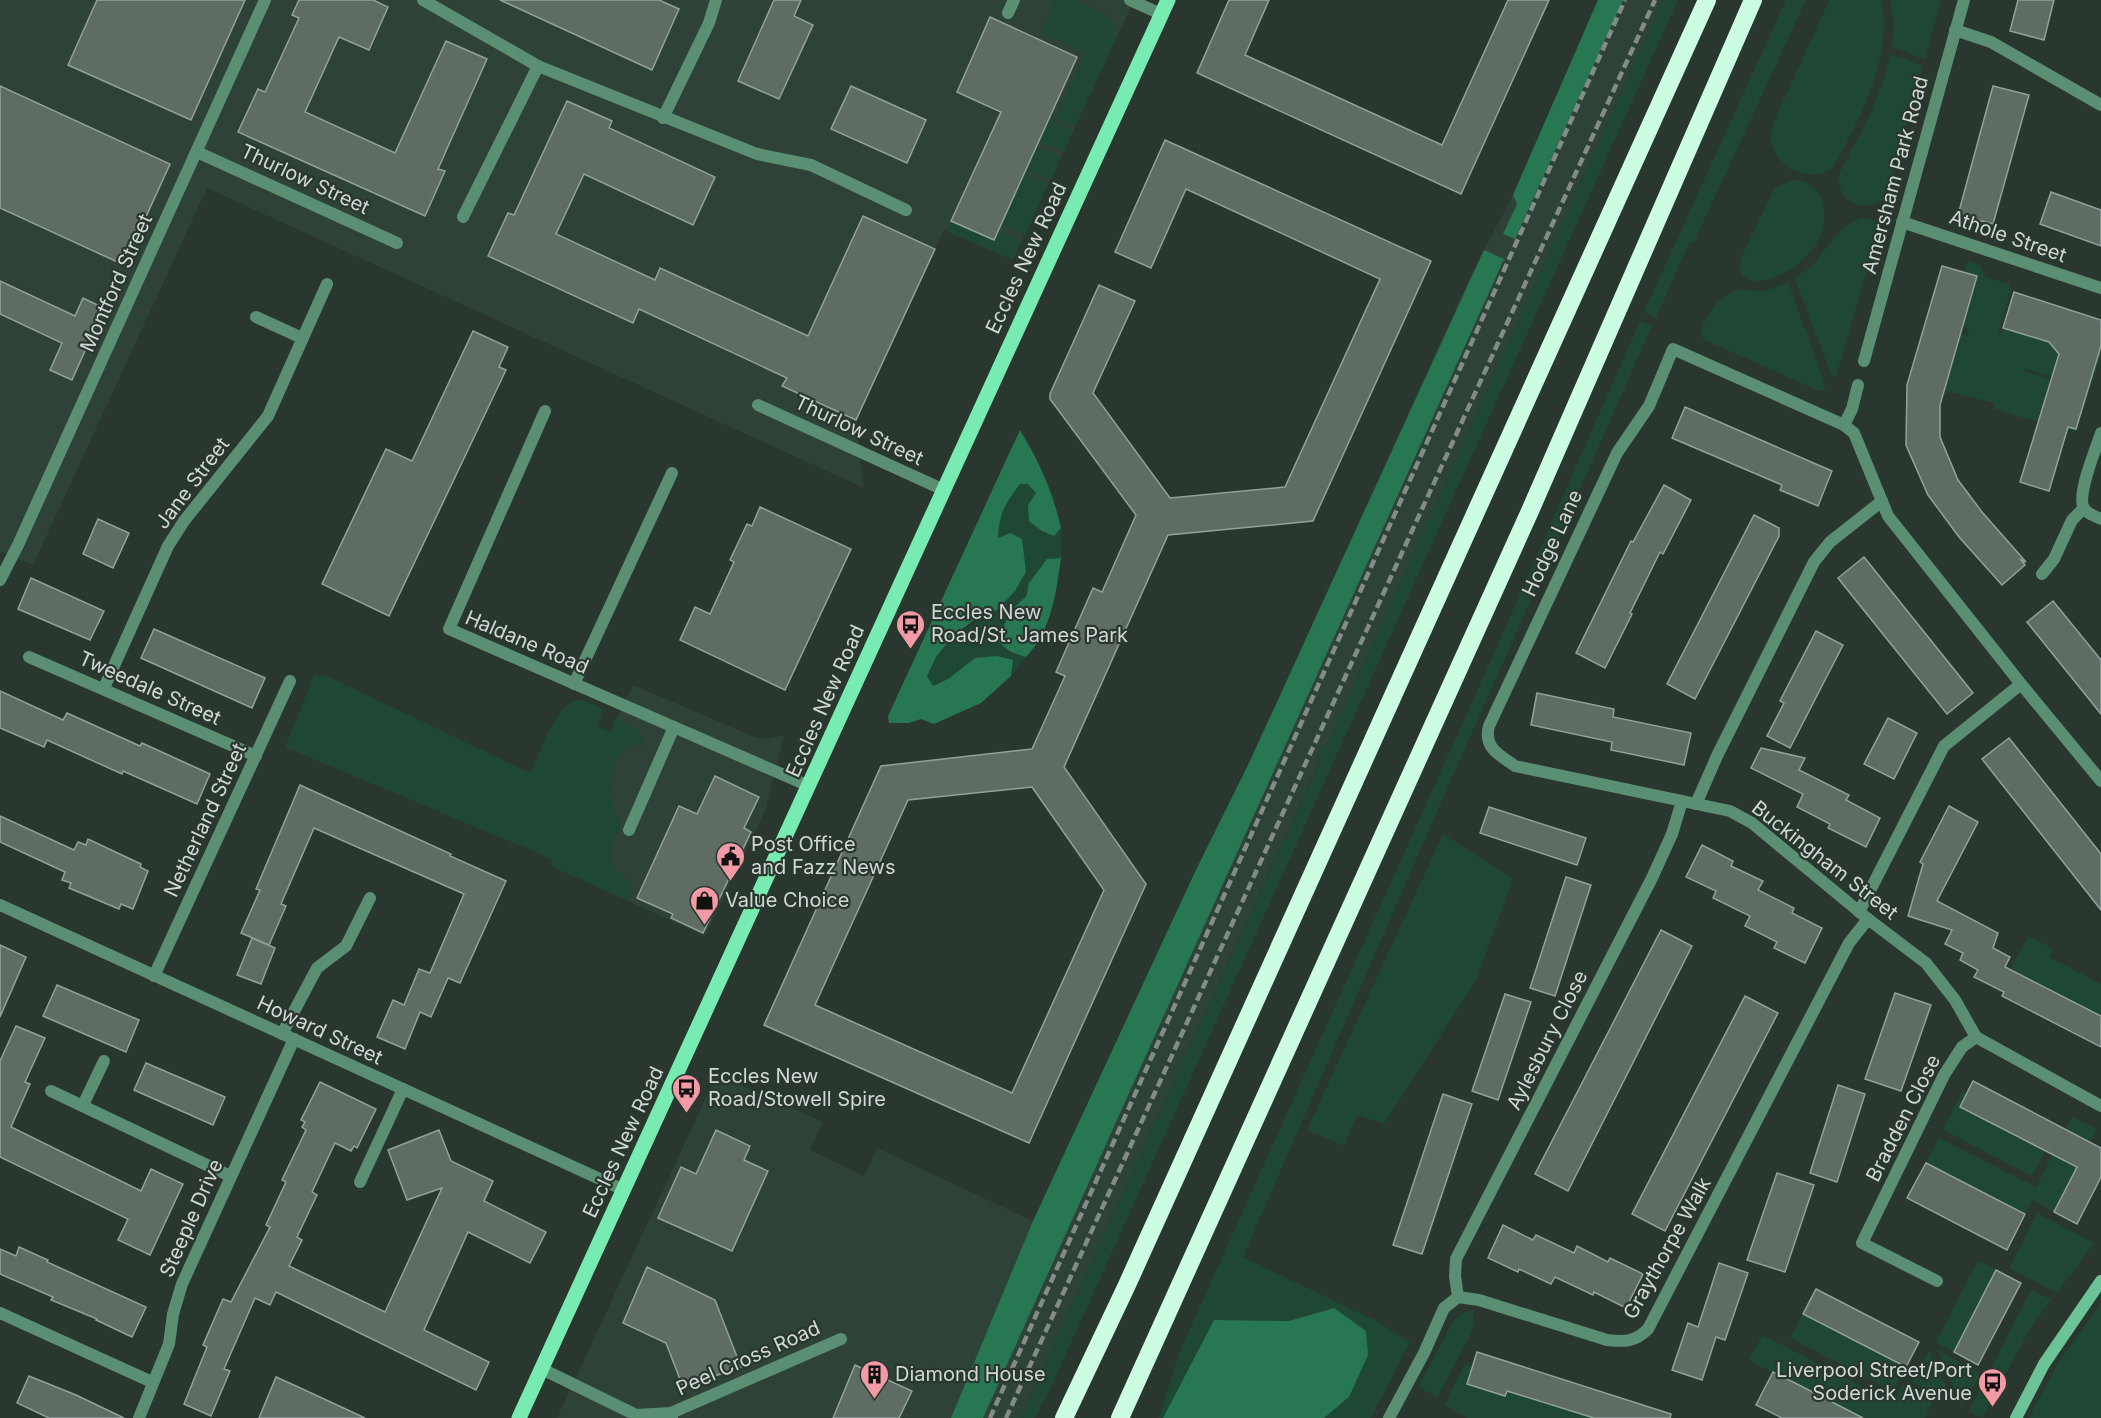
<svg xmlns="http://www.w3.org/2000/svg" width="2101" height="1418" viewBox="0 0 2101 1418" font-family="Inter,sans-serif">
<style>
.built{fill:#2e4237}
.green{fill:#1e4834}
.forest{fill:#277753}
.building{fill:#5e6c64;stroke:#92a199;stroke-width:1.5;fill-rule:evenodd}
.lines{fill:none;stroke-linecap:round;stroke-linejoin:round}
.street{stroke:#5b8f74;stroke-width:12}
.secondary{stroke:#6cc398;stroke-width:12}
.primary{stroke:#78ebb3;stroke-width:15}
.highway{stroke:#ccfde2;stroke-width:18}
.rail{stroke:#838d86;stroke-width:4.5;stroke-dasharray:9 4.5;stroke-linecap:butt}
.labels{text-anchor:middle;stroke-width:4.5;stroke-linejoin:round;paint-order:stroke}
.street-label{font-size:20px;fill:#d0d8d3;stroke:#2a372f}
.poi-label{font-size:20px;fill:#d0d8d3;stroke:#2a372f;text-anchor:start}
</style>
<rect width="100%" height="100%" fill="#2a372f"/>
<g class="built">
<polygon points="0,0 1134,0 1013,260 944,230 856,420 864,488 207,188 33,565 0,551"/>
<polygon points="1598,0 1663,0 1326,747 1322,745 1320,760 1020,1418 557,1418 717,1074 823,1122 810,1150 864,1176 877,1148 1033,1221 1195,872 1249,763 1471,275 1513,195"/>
<polygon points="633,685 757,738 766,739 784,735 765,811 705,936 551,866 610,731"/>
</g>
<g class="green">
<polygon points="1055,0 1075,0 1105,14 1112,20 1116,27 1115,41 1075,126 1056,117 1086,53 1041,32"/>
<polygon points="1663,0 1678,0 1047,1396 1035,1418 1020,1418 1320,761 1316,758 1322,745 1326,746"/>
<polygon points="1786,0 1806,0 1694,242 1690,241 1656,318 1644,312"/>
<path d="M1829 0H1881C1883 9 1885 19 1884 28 1882 80 1856 124 1833 168 1819 177 1808 176 1793 170 1782 166 1771 149 1771 137 1771 124 1783 101 1789 89 1802 59 1816 30 1829 0Z"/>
<polygon points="1890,0 1941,0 1925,59 1892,47 1894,24"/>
<path d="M1890 54 1923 66 1885 199C1862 214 1834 201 1840 172 1860 134 1882 97 1890 54Z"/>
<polygon points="1048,119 1073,130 1064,152 1039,140"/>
<polygon points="1036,146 1061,157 1051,180 1026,169"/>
<polygon points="1024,174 1048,185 1025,235 1001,224"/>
<path d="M1791 180C1806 180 1817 186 1822 201 1843 264 1727 311 1741 258L1774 189Z"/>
<path d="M1864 218 1874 220 1880 225 1836 377 1831 374 1794 277C1800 274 1806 271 1811 267 1827 251 1840 221 1864 218Z"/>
<polygon points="951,221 993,240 998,231 1021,242 1013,260 947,231"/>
<polygon points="1967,261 1980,265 1985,277 2009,284 2011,290 1998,333 2001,333 2003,328 2057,345 2055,352 2059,353 2101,348 2101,356 2091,388 2026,369 2024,371 2052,380 2041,419 2076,429 2074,432 1994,409 1995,403 1933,388 1934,382 1946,385 1961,334 1968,335 1969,329 1962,327 1977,276 1964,272"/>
<path d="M1788 282 1825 384 1824 391H1819L1703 339 1700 334C1705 316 1719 293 1739 290 1746 289 1754 292 1762 291 1771 290 1780 285 1788 282Z"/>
<polygon points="1640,321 1652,326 1432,823 1243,1257 1376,1321 1410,1342 1371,1418 1324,1418 1349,1397 1334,1308 1289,1321 1214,1320 1163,1418 1159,1418 1180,1351 1495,651"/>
<path d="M1020 484H1028L1037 493 1054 536 1061 528V558L1047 559 1029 583 1026 597 1017 603 1011 652 1026 657 1011 676 1013 660 975 658 948 679 933 686 927 676 936 657 952 637 997 610 1010 533 998 538C999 512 1004 505 1020 484Z"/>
<path d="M325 675 530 773C540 755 556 702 578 700 587 699 596 706 604 709L596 726 610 731 616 717 637 730 643 738 642 747 634 744C603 754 608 803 621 826 618 833 613 841 611 848 607 863 620 876 632 883L629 901 551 866 552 859 285 747 314 676Z"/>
<polygon points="1443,834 1513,879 1476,980 1384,1124 1357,1115 1344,1146 1307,1130"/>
<polygon points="2028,936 2053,949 2049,957 2101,984 2101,1016 2014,972 2005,981"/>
<polygon points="1962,1092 1967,1094 1960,1107 2046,1151 2032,1176 1943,1130"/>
<polygon points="2072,1117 2097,1129 2054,1212 2032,1200 2025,1214 1926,1163 1939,1138 2036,1187"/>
<polygon points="2037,1213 2094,1243 2057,1293 2009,1268"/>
<polygon points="1978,1260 1996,1270 1954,1352 1936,1343"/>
<polygon points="2031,1290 2051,1300 2029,1330 1983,1418 1969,1411"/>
<polygon points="2101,1303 2101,1418 2029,1418 2057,1365"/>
<polygon points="1467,1311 1473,1311 1474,1327 1438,1397 1418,1387 1453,1322 1461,1314"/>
<polygon points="1803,1314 1906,1367 1893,1391 1790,1338"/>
<polygon points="1762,1335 1893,1402 1903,1385 1933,1401 1925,1418 1863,1418 1749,1360"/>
<polygon points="1929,1350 1952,1401 1912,1382"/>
<polygon points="1938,1350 1980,1374 1962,1406"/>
<polygon points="1465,1364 1511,1378 1512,1392 1594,1418 1468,1418 1444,1405"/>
</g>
<g class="forest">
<polygon points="1598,0 1623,0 1515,239 1503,234 1517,204 1513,195"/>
<polygon points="1484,250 1504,259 983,1418 951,1418 1033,1221 1195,872 1249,763"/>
<path d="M1020 430C1039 461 1053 492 1061 528L1054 536 1042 531 1029 521 1028 505 1036 493 1028 484H1020C1005 504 999 513 998 538L1010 533 1022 539 1026 572 1015 591 997 610 979 616 952 637 936 657 927 676 933 686 948 679 975 658 997 656 1013 660 1011 676 981 703 934 724 921 719 909 723H889L888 716Z"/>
<path d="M1061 558C1056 593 1052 630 1026 657L1011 652 998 642C1004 624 1010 608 1026 597L1029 583 1047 559Z"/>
<polygon points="1334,1308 1366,1331 1368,1355 1349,1397 1324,1418 1163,1418 1214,1320 1289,1321"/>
</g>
<g class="building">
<polygon points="97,0 245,0 191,120 68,65"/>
<polygon points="299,0 373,0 388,7 369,50 339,37 305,112 395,153 446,41 487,59 438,169 445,171 425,216 238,132 258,89 265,92 299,18 292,15"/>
<polygon points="500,0 659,0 679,9 652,70"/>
<polygon points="774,0 801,0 794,16 813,25 779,99 738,81"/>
<polygon points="1229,0 1269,0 1245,55 1442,145 1508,0 1549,0 1461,194 1197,73"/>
<polygon points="2018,0 2054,0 2044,40 2010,31"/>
<polygon points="990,17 1077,57 994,240 951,221 1001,112 957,92"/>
<polygon points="0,86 170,164 124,265 0,208"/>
<polygon points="851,86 926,120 907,163 831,129"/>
<polygon points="1993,86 2029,95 1993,224 1958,215"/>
<polygon points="567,101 612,121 609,128 715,177 693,225 584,174 556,234 655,280 660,268 808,336 863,216 935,249 856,420 782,386 787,378 639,309 633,323 488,256 508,213 514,215"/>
<path d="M1165 140 1431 261 1313 521 1168 535 1064 767 1146 884 1029 1143 764 1025 881 766 1032 749 1065 676 1056 672 1093 588 1102 592 1136 515 1050 399V394L1099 285 1135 301 1093 393 1170 498 1285 487 1380 279 1186 189 1151 268 1115 252ZM1032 787 1104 890 1012 1093 815 1005 908 800Z"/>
<polygon points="2051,192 2101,210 2101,246 2040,224"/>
<polygon points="1942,266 1977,276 1940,405 1940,437 1958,480 1982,512 2026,562 2021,560 2025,565 2002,585 1959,537 1928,495 1906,445 1907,385"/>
<polygon points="0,281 75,316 83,298 104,308 72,380 50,370 62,343 0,314"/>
<polygon points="2014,292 2101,320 2101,346 2076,429 2068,427 2049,491 2020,482 2059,354 2049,342 2003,328"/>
<polygon points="473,331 508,347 499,367 506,370 389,616 322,584 386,449 412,461"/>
<polygon points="1685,407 1832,471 1818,506 1780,490 1782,485 1672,438"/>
<polygon points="1664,485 1691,500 1663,554 1660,552 1630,613 1632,614 1605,668 1576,653 1631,541 1633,542"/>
<polygon points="760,507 851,549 785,690 680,640 695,607 710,614 734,562 730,560 747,524 752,526"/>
<polygon points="1754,515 1779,528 1779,536 1695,699 1667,684"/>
<polygon points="98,519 129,533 113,568 83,554"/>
<polygon points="1864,557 1973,693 1947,714 1838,578"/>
<polygon points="31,578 104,611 90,640 18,609"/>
<polygon points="2053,601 2101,660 2101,714 2027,622"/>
<polygon points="154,629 265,678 252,708 141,658"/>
<polygon points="1816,631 1843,645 1790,748 1767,736 1784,703 1780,701"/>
<polygon points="0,691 63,720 67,713 140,746 142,743 210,774 197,804 123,771 122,774 47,740 44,747 0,728"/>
<polygon points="1537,693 1614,709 1613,717 1691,733 1684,765 1611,750 1612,742 1531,725"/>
<polygon points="1888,718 1917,733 1894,779 1864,764"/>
<polygon points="2009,738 2101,854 2101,910 1982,759"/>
<polygon points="1761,748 1805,758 1799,770 1849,795 1846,800 1880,818 1866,847 1828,828 1830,824 1797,807 1803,794 1751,768"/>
<polygon points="715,776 759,797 744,828 751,832 703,933 671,918 673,914 637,898 679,806 697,814"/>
<polygon points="300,785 451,854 450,856 506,881 460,983 448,978 431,1017 420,1012 405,1049 377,1037 393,1000 404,1005 419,969 430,973 464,894 314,828 281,904 286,906 269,945 241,933 260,890 256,889"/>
<polygon points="1949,806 1978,822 1937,901 1998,933 1993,948 2010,957 2005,967 2101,1016 2101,1047 2002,996 2004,992 1974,977 1978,970 1960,960 1963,953 1945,944 1952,930 1908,916 1923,864 1920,862"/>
<polygon points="1489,807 1586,838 1577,865 1480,833"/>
<polygon points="0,816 74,850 78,842 86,845 88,839 141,864 140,867 148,871 133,909 121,904 119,909 69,888 71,883 62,880 65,872 0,842"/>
<polygon points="1702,845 1733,861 1731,866 1763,881 1758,890 1794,908 1792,913 1822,928 1805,963 1774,948 1777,942 1745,926 1750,916 1713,898 1716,891 1686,877"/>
<polygon points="1566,877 1591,885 1555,996 1530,988"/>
<polygon points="1661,930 1692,946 1568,1191 1535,1174"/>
<polygon points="252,938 275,948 261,984 237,975"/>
<polygon points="0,945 26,957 0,1017"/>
<polygon points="57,985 139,1020 126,1052 43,1016"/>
<polygon points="1895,993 1931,1005 1901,1091 1865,1079"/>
<polygon points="1505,994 1531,1002 1498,1100 1472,1091"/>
<polygon points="1745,996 1778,1013 1665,1231 1632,1214"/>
<polygon points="16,1026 45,1038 25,1082 30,1084 11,1127 141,1191 151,1169 183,1184 150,1255 118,1240 128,1219 0,1157 0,1061"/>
<polygon points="146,1063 225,1097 213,1125 134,1090"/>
<polygon points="1973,1081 2101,1148 2101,1177 2077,1224 2054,1212 2077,1167 1960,1107"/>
<polygon points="320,1082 376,1109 357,1148 354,1146 351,1151 335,1143 312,1192 317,1195 297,1237 302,1240 289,1266 385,1312 442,1188 407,1200 388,1150 439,1130 451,1161 493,1181 484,1201 546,1232 530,1263 468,1232 424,1330 489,1362 476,1390 276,1292 270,1305 255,1298 224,1369 230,1371 211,1416 184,1404 207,1347 203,1345 223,1299 231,1302 270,1227 266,1225 286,1182 282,1180 306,1130 302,1127 305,1122 301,1120"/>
<polygon points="1838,1085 1865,1094 1837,1182 1810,1173"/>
<polygon points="1443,1094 1472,1104 1422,1254 1393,1245"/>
<polygon points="716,1130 750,1146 744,1160 768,1171 732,1251 658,1218 681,1167 696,1174"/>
<polygon points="1926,1163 2025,1214 2007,1250 1907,1198"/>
<polygon points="1777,1173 1814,1185 1785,1272 1747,1260"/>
<polygon points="1503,1225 1533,1240 1536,1235 1574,1253 1577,1246 1608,1262 1610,1258 1643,1274 1626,1308 1594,1292 1593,1295 1555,1277 1551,1284 1519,1269 1518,1272 1488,1258"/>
<polygon points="19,1247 48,1260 47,1262 146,1307 132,1337 96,1320 97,1319 51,1300 53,1297 0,1274 0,1249 16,1256"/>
<polygon points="1719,1263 1748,1273 1725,1340 1716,1337 1702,1380 1672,1370 1688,1323 1698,1327"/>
<polygon points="647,1267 715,1300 741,1367 683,1387 666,1343 623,1323"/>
<polygon points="1996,1270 2021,1283 1978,1365 1954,1352"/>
<polygon points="1816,1289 1919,1342 1906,1367 1803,1314"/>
<polygon points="1477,1352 1671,1414 1670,1418 1594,1418 1507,1391 1505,1396 1467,1384"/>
<polygon points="855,1365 912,1391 899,1418 833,1418"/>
<polygon points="1773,1372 1799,1385 1863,1418 1782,1418 1756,1405"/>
<polygon points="29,1376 76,1395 124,1418 49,1418 17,1403"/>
<polygon points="276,1377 296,1386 365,1418 259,1418"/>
</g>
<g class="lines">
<g class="street">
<polyline points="423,0 538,66 757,154 811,165 906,210"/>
<polyline points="1130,0 1161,14"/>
<polyline points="1008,13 1014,0"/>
<polyline points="1955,30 1991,42 2101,105"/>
<polyline points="663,118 709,23 716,0"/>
<polyline points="197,152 397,243"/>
<polyline points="463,217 538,66"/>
<polyline points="1902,222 2101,288"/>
<polyline points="256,317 302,338"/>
<polyline points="1864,361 1964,0"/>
<polyline points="758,405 944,490"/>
<polyline points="545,411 449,629 809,786"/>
<polyline points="1844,425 1852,409 1858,385"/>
<path d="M2101 433C2096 449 2076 495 2084 509 2088 514 2095 516 2101 519"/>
<polyline points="2042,574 2054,559 2072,520 2084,508"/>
<polyline points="0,580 18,545 265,0"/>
<polyline points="29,657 256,756"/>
<polyline points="574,684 672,473"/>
<polyline points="104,688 168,546 184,521 268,416 327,284"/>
<polyline points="1696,804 1717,756 1814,562 1830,542 1882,501"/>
<polyline points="629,830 674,727"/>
<polyline points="0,905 624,1190"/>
<polyline points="1859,912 1944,746 2021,684"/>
<polyline points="154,976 290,681"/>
<polyline points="282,1034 317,968 346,946 370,898"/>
<path d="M1976 1037 1955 1000 1926 963 1868 919 1752 823 1730 811 1515 766C1500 755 1483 748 1489 726L1617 453 1649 406 1673 349 1844 425 1854 433 1888 516 2021 684 2101 781"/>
<polyline points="51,1091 230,1176"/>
<polyline points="83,1105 104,1061"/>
<polyline points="360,1182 403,1089"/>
<polyline points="1937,1281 1862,1243 1944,1075 1962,1047 1976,1037 2101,1106"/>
<polyline points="1458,1297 1455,1276 1456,1259 1652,878 1672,834 1682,801"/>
<polyline points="0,1313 152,1382"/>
<polyline points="542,1369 636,1415 671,1413 672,1418"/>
<polyline points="671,1413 841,1339"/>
<polyline points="139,1418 169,1344 173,1314 182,1284 294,1039"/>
<path d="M1389 1418 1424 1353 1444 1308 1458 1297 1479 1300 1607 1340C1625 1342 1635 1342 1648 1329L1849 943 1868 919"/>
</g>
<polyline class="secondary" points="2016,1418 2044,1364 2101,1281"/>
<polyline class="primary" points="519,1418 1168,0"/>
<g class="highway">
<polyline points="1064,1418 1127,1285 1707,0"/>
<polyline points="1120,1418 1530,511 1753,0"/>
</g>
<g class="rail">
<polyline points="990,1418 1625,0"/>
<polyline points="1006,1418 1655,0"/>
</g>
</g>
<defs>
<symbol id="bus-pin" viewBox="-11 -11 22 30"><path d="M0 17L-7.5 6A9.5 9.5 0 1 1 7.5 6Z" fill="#f39aa7" stroke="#2a372f"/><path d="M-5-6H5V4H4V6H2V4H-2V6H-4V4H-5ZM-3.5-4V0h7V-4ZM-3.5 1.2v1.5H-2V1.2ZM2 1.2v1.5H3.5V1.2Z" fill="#111"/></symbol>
<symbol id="civic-pin" viewBox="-11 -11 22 30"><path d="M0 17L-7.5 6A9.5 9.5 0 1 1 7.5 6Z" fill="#f39aa7" stroke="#2a372f"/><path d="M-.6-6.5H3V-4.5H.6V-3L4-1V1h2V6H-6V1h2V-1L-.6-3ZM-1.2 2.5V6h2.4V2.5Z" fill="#111"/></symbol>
<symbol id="shop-pin" viewBox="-11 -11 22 30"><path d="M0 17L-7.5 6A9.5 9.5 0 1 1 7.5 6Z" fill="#f39aa7" stroke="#2a372f"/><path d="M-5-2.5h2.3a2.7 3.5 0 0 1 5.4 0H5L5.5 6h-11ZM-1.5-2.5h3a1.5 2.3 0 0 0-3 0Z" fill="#111"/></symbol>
<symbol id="building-pin" viewBox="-11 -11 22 30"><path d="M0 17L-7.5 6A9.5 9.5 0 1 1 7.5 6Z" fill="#f39aa7" stroke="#2a372f"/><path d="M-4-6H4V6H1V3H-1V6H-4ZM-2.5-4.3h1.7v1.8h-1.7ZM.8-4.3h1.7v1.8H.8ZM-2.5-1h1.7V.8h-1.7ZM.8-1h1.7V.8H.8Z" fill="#111"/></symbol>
</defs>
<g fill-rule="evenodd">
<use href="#bus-pin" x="894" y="608" width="33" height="45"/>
<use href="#civic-pin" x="714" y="840" width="33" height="45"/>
<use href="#shop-pin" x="688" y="884" width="33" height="45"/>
<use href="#bus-pin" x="670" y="1072" width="33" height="45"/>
<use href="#building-pin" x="858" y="1358" width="33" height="45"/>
<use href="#bus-pin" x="1976" y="1366" width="33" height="45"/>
</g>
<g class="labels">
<g class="street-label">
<text transform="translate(1895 175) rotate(-75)" y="7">Amersham Park Road</text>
<text transform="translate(305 179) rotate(25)" y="7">Thurlow Street</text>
<text transform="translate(2008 236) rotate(19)" y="7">Athole Street</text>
<text transform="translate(1026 258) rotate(-65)" y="7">Eccles New Road</text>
<text transform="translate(116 283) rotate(-66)" y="7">Montford Street</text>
<text transform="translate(859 430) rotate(25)" y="7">Thurlow Street</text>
<text transform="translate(192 483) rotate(-53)" y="7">Jane Street</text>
<text transform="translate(1552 543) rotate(-65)" y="7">Hodge Lane</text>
<text transform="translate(527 642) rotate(23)" y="7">Haldane Road</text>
<text transform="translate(150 688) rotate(24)" y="7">Tweedale Street</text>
<text transform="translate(825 701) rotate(-66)" y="7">Eccles New Road</text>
<text transform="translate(205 820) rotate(-65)" y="7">Netherland Street</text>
<text transform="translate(1825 860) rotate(38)" y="7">Buckingham Street</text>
<text transform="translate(320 1030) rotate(25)" y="7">Howard Street</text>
<text transform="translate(1547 1040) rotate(-63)" y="7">Aylesbury Close</text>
<text transform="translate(1903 1118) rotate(-63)" y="7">Bradden Close</text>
<text transform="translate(623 1142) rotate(-65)" y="7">Eccles New Road</text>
<text transform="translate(191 1218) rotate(-66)" y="7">Steeple Drive</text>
<text transform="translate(1667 1248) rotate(-61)" y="7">Graythorpe Walk</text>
<text transform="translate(748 1358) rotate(-24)" y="7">Peel Cross Road</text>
</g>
<g class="poi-label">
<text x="931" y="619">Eccles New<tspan x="931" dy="23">Road/St. James Park</tspan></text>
<text x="751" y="851">Post Office<tspan x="751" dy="23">and Fazz News</tspan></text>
<text x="725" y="907">Value Choice</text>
<text x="708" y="1083">Eccles New<tspan x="708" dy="23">Road/Stowell Spire</tspan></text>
<text x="1972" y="1377" text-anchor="end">Liverpool Street/Port<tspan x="1972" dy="23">Soderick Avenue</tspan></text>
<text x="895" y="1381">Diamond House</text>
</g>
</g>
</svg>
